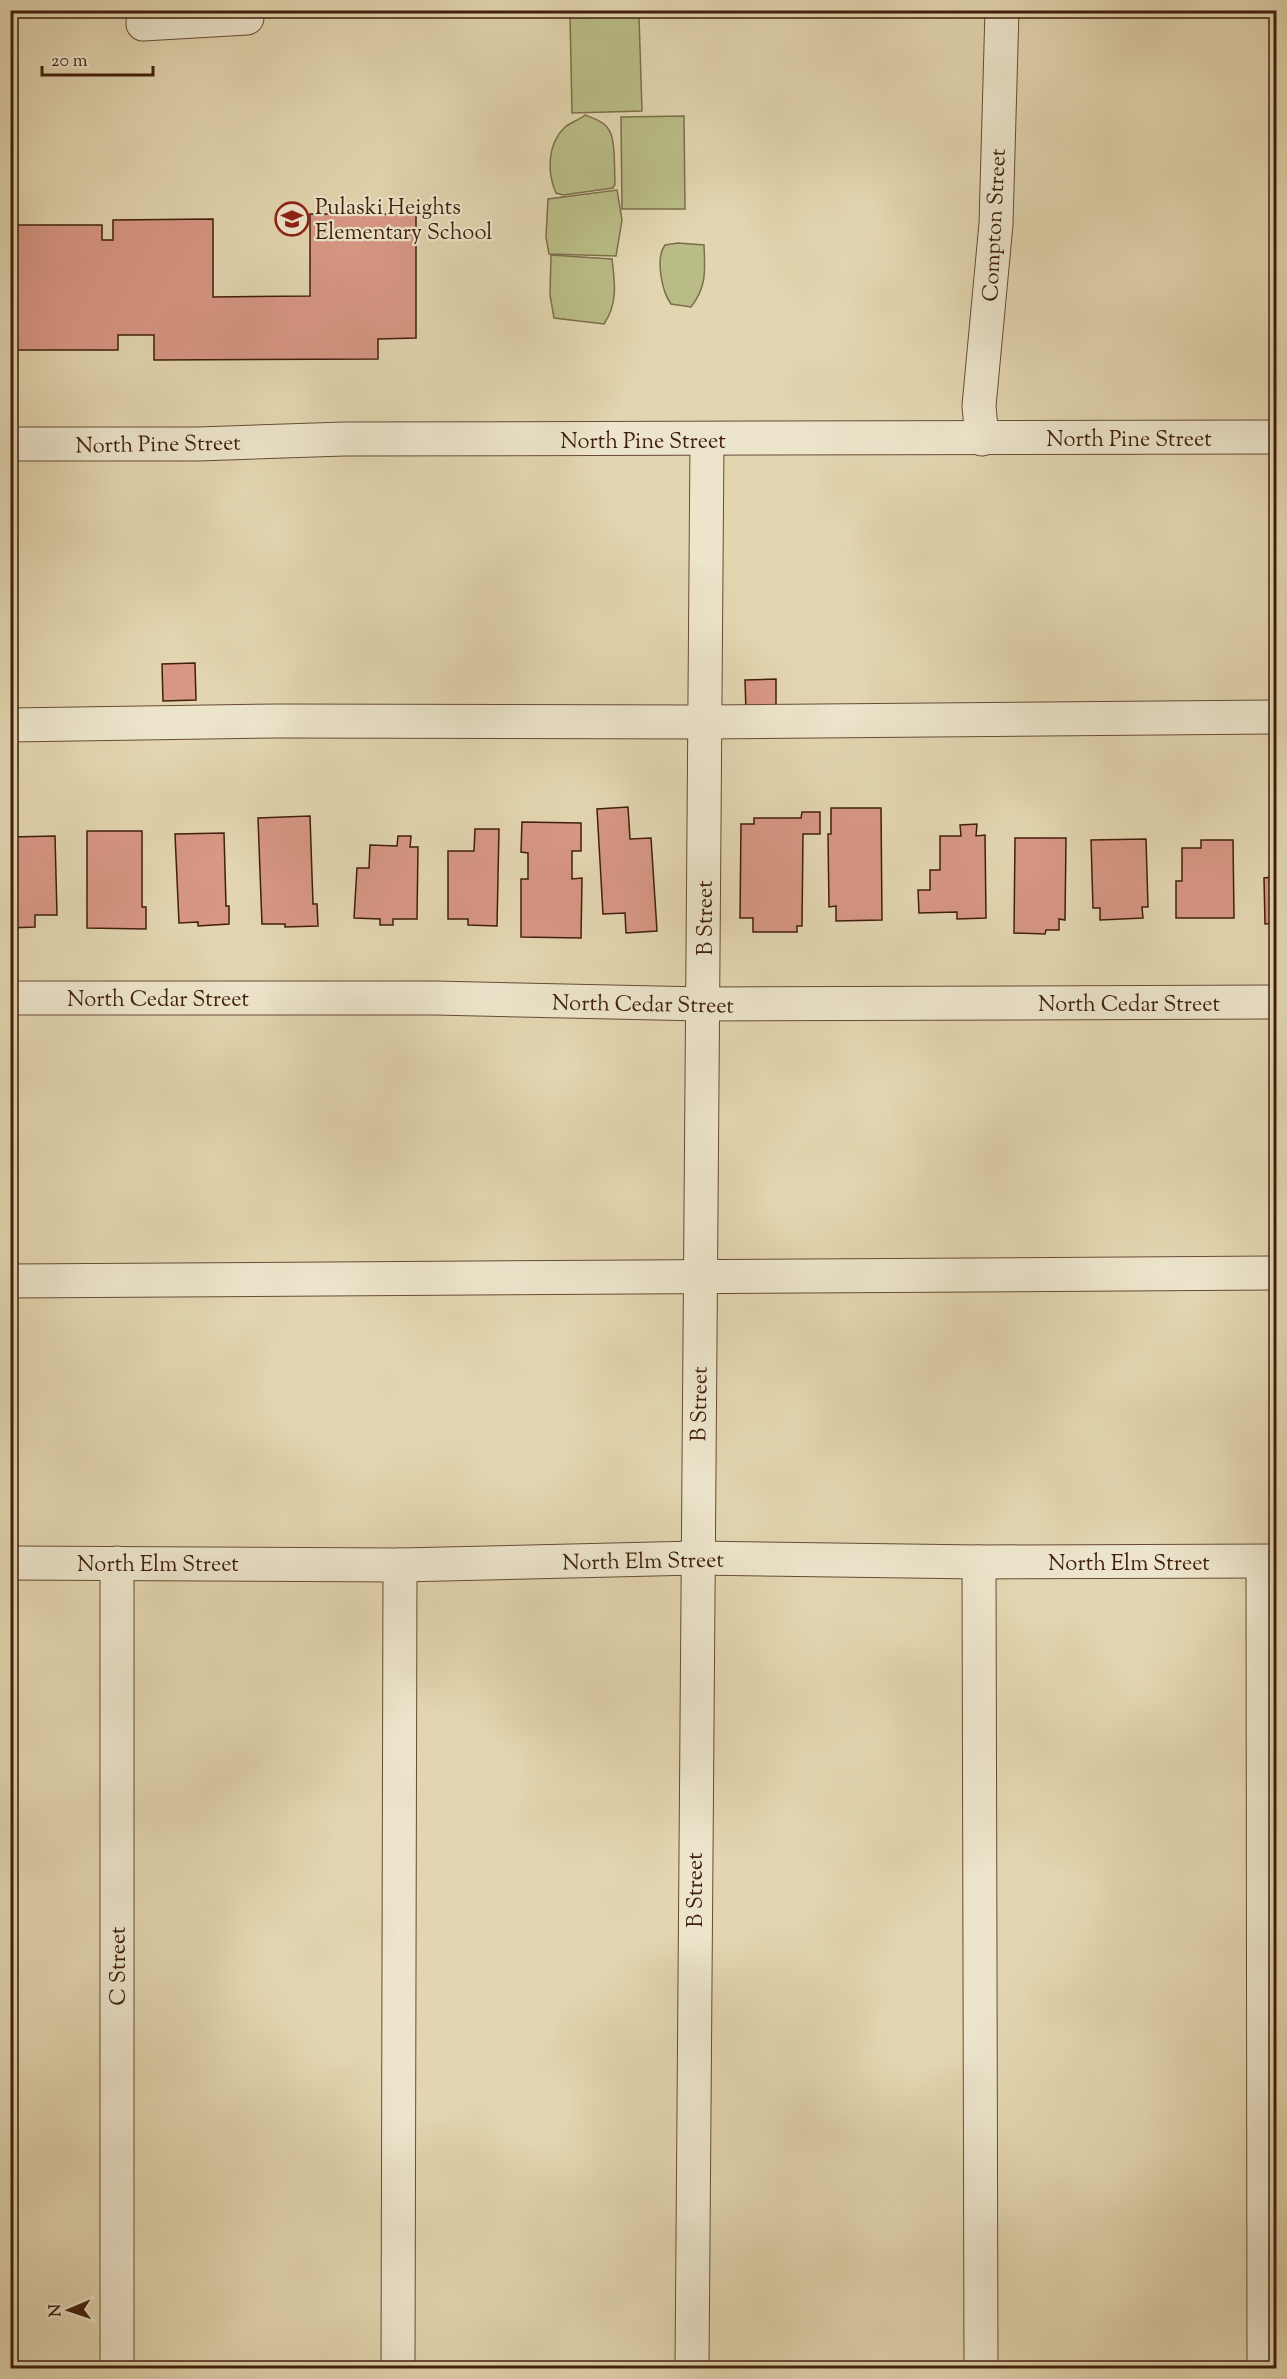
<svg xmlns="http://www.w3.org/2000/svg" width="1287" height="2379" viewBox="0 0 1287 2379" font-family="'Sorts Mill Goudy',serif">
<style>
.green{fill:#b9bc86;stroke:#7c6e49;stroke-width:1.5}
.building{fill:#d79784;stroke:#401f0c;stroke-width:1.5}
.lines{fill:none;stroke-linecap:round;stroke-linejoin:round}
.minor-casing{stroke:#684c35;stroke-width:35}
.minor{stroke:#ece4cb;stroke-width:33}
.labels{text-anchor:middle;stroke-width:4.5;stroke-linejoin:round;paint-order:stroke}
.poi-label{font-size:22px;fill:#401f0c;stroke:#ece4cb;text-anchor:start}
.street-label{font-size:22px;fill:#401f0c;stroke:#ece4cb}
</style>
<rect width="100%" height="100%" fill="#e2d5af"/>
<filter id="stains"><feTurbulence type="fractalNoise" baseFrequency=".00333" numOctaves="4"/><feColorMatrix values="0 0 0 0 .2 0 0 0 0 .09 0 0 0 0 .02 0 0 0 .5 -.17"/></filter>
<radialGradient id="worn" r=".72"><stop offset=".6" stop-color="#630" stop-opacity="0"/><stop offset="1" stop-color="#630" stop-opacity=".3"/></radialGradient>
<g class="green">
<polygon points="639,16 642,111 572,113 570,18"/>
<path d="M585 115C593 118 605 122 609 130 616 141 614 170 615 184L613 188 563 195 556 193C547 173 547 144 565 127 570 123 579 120 585 115Z"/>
<polygon points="684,116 685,209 622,209 621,117"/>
<polygon points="617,190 622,220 616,256 549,254 546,237 548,199"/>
<path d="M678 243 704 245C705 271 707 286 691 307L671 304C662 292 655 258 665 245Z"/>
<path d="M551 255 612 259C615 284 618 303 604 324L554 318 550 295Z"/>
</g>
<g class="building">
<polygon points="310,214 416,214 416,338 378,339 378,359 154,360 154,335 118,335 118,350 10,350 10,225 102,225 102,240 113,240 113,220 213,219 213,297 310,296"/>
<polygon points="195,663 196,700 163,701 162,664"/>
<polygon points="776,679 776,712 746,712 745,680"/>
<polygon points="628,807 630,839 651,838 657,931 626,933 625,913 603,914 597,809"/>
<polygon points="831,808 881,808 882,920 836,921 836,906 829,907 828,834 831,834"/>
<polygon points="802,812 820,812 820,834 803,834 802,926 797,926 797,932 753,932 753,918 740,918 741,824 754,824 754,818 801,818"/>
<polygon points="310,816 313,904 317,904 318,926 285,927 285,924 262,924 258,818"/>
<polygon points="522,822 581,823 581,851 572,851 572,879 582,878 581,938 521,937 521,879 528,879 528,853 521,852"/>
<polygon points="977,824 976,836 985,835 986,918 957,919 957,912 919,913 918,890 930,890 930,870 940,870 940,836 961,836 960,825"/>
<polygon points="475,829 499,829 497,926 468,925 468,919 448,919 448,851 474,851"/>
<polygon points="87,831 142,831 142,907 146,907 146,929 87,928"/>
<polygon points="224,833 226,906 229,906 229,924 198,926 198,922 179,923 175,834"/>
<polygon points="55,836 57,915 35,915 35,927 10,928 10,837"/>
<polygon points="398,836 411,836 410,847 418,847 417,919 393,919 393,925 380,925 380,919 354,918 357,868 369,868 370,845 397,846"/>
<polygon points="1015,838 1066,838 1065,920 1059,919 1059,930 1046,930 1045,934 1014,933"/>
<polygon points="1146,839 1148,907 1142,907 1143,918 1100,920 1100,908 1093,908 1091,840"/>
<polygon points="1201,840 1233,840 1234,918 1176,918 1176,881 1182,881 1182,848 1201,848"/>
<polygon points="1272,854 1276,854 1276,923 1265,924 1264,878 1272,877"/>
</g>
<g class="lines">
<defs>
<g id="minor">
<polyline points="144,10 143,24 247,18 247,10"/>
<polyline points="982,439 979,406 996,224 1002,10"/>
<polyline points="10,444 198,444 344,439 1276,437"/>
<polyline points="10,725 279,721 704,722 1276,717"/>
<polyline points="10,998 435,998 703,1004 1276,1002"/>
<polyline points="10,1281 1276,1273"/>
<polyline points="979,1562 981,2368"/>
<polyline points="1263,1562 1264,2368"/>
<polyline points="10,1563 400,1565 696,1558 979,1562 1276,1561"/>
<polyline points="117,1563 117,2368"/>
<polyline points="398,2368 400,1565"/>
<path d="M692 2368C695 1726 701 1083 707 440"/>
</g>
</defs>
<use href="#minor" class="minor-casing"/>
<use href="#minor" class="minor"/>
</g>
<defs>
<symbol id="school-ring" viewBox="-11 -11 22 22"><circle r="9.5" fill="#ece4cb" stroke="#8f2418" stroke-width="1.5"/><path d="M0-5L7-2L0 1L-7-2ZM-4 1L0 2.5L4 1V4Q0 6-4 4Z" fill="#8f2418"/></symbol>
</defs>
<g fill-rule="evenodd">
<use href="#school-ring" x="273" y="200" width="38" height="38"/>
</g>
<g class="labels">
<g class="poi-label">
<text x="315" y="214">Pulaski Heights<tspan x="315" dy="25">Elementary School</tspan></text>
</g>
<g class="street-label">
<text transform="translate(993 225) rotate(-87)" y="8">Compton Street</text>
<text x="1129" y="446">North Pine Street</text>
<text x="643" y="448">North Pine Street</text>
<text transform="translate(158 443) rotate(-1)" y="8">North Pine Street</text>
<text transform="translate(704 918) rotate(-90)" y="8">B Street</text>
<text x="158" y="1006">North Cedar Street</text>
<text transform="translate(643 1003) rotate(1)" y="8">North Cedar Street</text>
<text x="1129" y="1011">North Cedar Street</text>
<text transform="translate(698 1404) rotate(-89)" y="8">B Street</text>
<text transform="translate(643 1560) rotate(-1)" y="8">North Elm Street</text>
<text x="1129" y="1570">North Elm Street</text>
<text x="158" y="1571">North Elm Street</text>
<text transform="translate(694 1890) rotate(-90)" y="8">B Street</text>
<text transform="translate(117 1966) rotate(-90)" y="8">C Street</text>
</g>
</g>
<rect width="1287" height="2379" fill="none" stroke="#e2d5af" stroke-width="36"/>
<rect x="12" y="12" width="1263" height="2355" fill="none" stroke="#401f0c" stroke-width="3"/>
<rect x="18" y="18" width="1251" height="2343" fill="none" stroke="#401f0c" stroke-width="1.5"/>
<g transform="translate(69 2310) rotate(268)" stroke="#ece4cb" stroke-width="4.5" paint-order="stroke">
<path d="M0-4.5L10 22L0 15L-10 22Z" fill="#401f0c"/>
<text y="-9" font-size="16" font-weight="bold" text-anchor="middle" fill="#401f0c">N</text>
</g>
<path d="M42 66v9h111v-9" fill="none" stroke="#401f0c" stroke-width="3"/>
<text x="51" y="66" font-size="18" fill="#401f0c" stroke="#ece4cb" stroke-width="4.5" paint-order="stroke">20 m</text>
<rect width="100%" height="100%" filter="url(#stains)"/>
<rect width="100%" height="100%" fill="url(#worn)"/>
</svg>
